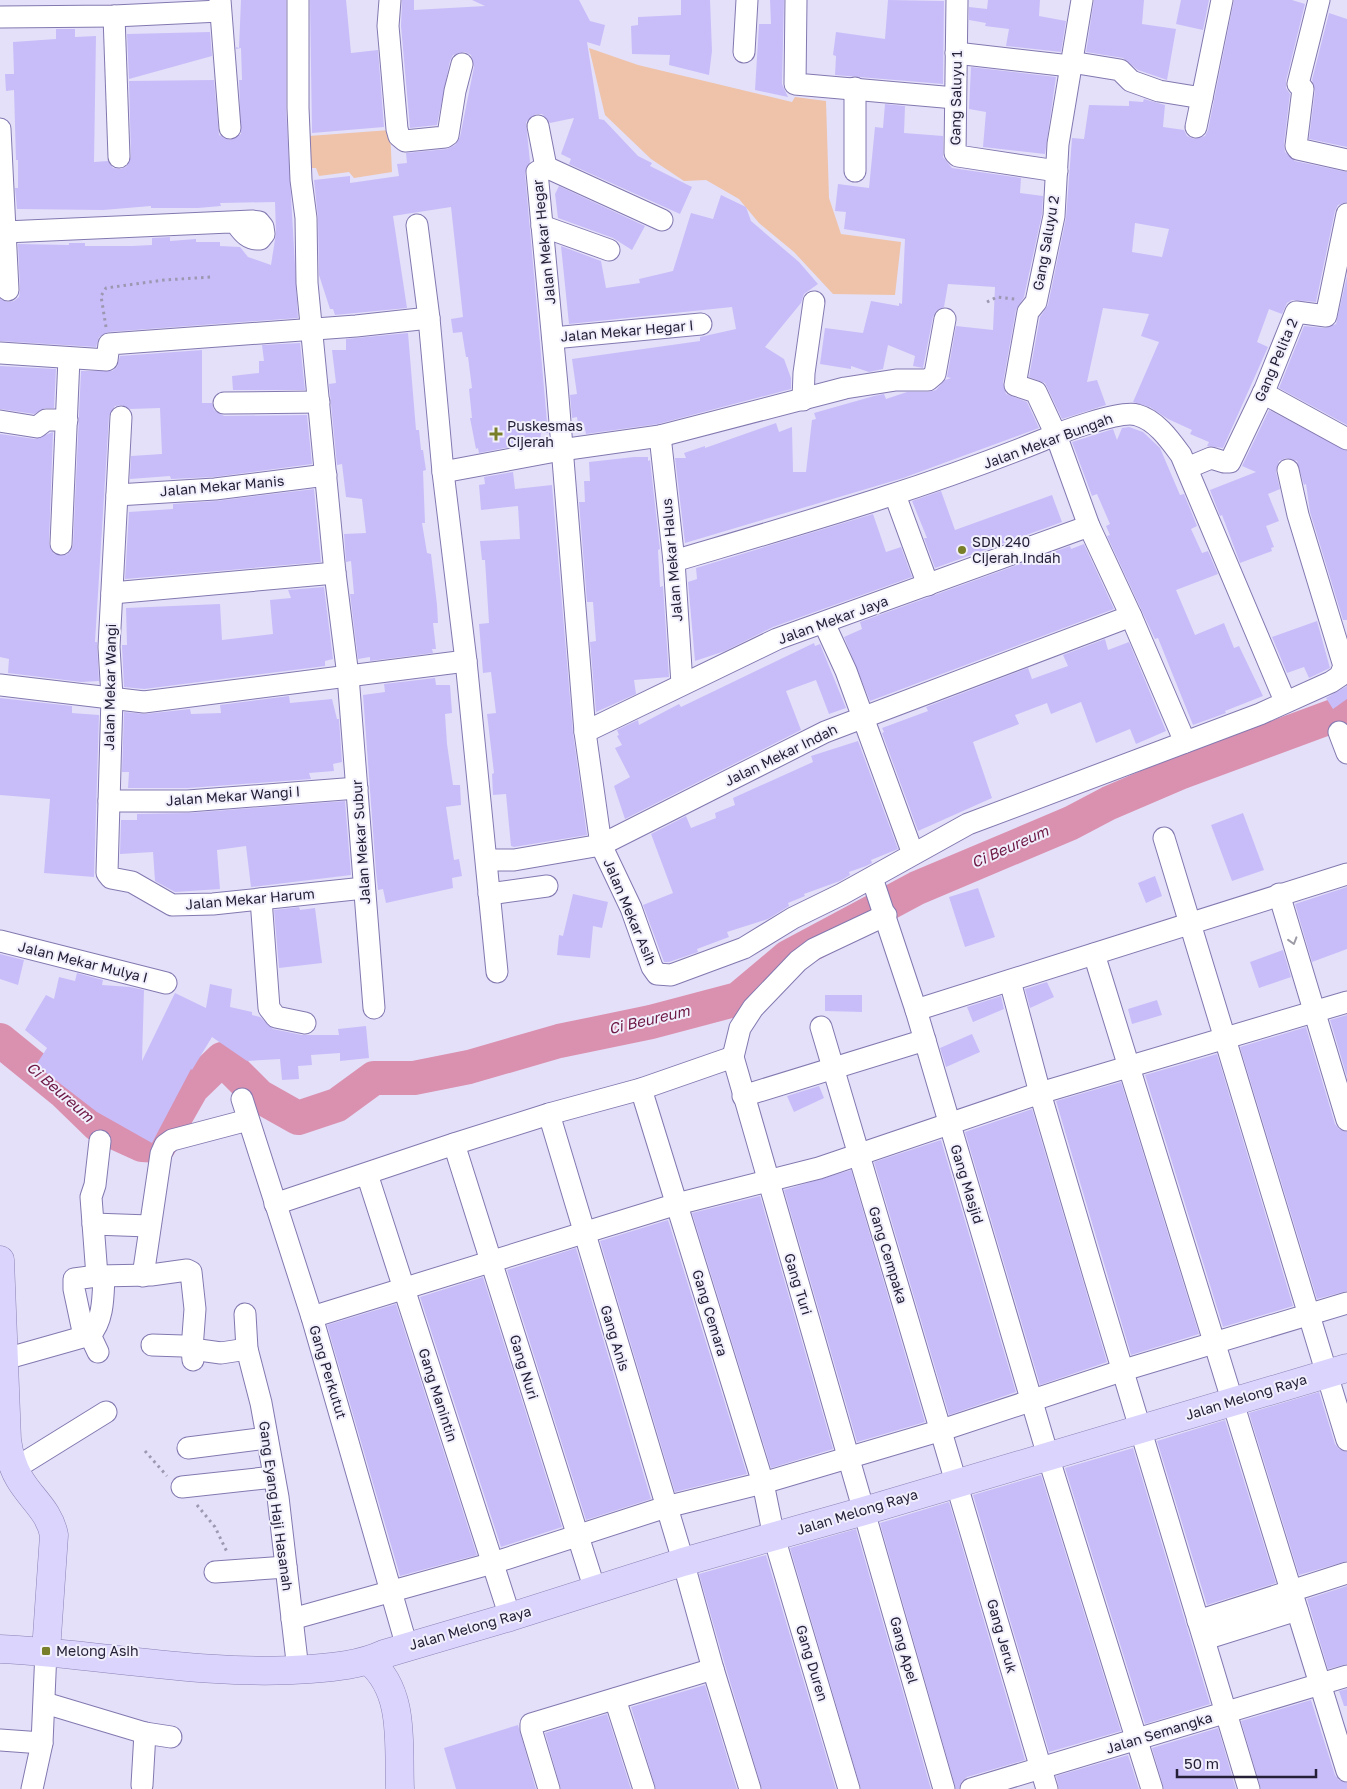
<svg xmlns="http://www.w3.org/2000/svg" width="1347" height="1789" viewBox="0 0 1347 1789" font-family="'Golos Text',sans-serif">
<style>
.green{fill:#eec3a9}
.lines{fill:none;stroke-linecap:round;stroke-linejoin:round}
.river{stroke:#da90af;stroke-width:34}
.building{fill:#c8bdf9;fill-rule:evenodd}
.minor-casing{stroke:#8378b0;stroke-width:23}
.major-casing{stroke:#8c82b6;stroke-width:29}
.path{stroke:#9d98b1;stroke-width:3;stroke-dasharray:2.5 4;stroke-linecap:butt}
.minor{stroke:#fff;stroke-width:21}
.major{stroke:#dbd4fd;stroke-width:28}
.oneway{stroke:#9d9ba5}
.poi-dot{fill:#797e29;stroke:#f1effc;stroke-width:2}
.labels{text-anchor:middle;stroke-width:4;stroke-linejoin:round;paint-order:stroke}
.street-label{font-size:14px;fill:#252037;stroke:#f1effc}
.poi-label{font-size:14px;fill:#252037;stroke:#f1effc;text-anchor:start}
.water-label{font-size:15px;font-style:italic;fill:#6e1846;stroke:#f1effc}
</style>
<rect width="100%" height="100%" fill="#e4e0f9"/>
<g class="green">
<polygon points="589,48 638,65 792,102 795,97 826,101 829,198 841,234 901,242 895,295 833,294 794,252 759,223 739,199 706,180 684,181 651,159 605,115"/>
<polygon points="390,130 392,172 354,178 349,172 319,176 316,168 310,168 309,136"/>
</g>
<g class="lines">
<polyline class="river" points="0,1040 64,1092 98,1125 142,1145 159,1146 192,1088 222,1059 259,1096 298,1118 337,1105 374,1078 414,1078 469,1067 559,1041 651,1022 738,999 788,957 917,888 1071,823 1109,803 1179,773 1347,711"/>
</g>
<g class="building">
<polygon points="241,0 286,0 286,109 298,318 108,332 99,337 96,347 0,341 0,299 8,302 14,301 19,297 20,290 18,244 69,245 69,243 85,243 85,246 132,246 152,245 152,238 170,237 170,241 196,239 196,242 220,242 220,246 240,247 248,257 271,265 276,233 275,202 220,203 221,206 198,208 151,208 151,206 103,210 17,209 15,188 18,188 18,160 16,160 14,90 6,91 5,74 14,74 13,42 56,39 56,29 75,29 75,37 96,36 94,162 108,161 113,168 120,169 126,167 131,157 129,81 214,80 219,135 230,140 241,134 239,80 242,80 241,48 236,49 236,47 239,48"/>
<polygon points="310,0 346,0 351,53 378,50 384,127 312,133"/>
<polygon points="402,0 414,0 414,10 485,6 472,0 579,0 590,21 605,25 600,46 587,42 599,119 604,120 638,156 652,163 650,166 692,187 680,214 569,164 571,159 561,154 574,118 550,123 542,114 536,114 526,122 530,162 525,173 548,433 541,433 540,441 479,453 478,448 476,449 470,418 472,418 469,389 472,388 468,357 466,357 462,332 453,333 451,319 463,317 451,207 393,216 407,308 335,315 333,309 330,309 319,275 318,218 314,180 350,176 350,183 399,176 397,164 407,163 406,153 447,149 455,145 460,137 474,67 471,55 465,52 453,55 450,61 437,125 410,128 401,26"/>
<polygon points="681,0 710,0 712,51 709,75 669,65 670,55 632,54 631,26 638,25 638,17 681,15"/>
<polygon points="770,0 784,0 782,84 788,97 755,90 759,24 771,24"/>
<polygon points="888,0 944,1 943,84 835,75 836,56 833,55 836,32 885,39"/>
<polygon points="988,0 1040,0 1039,16 1066,21 1061,52 1006,46 1009,29 985,26 986,23 969,20 969,7 987,9"/>
<polygon points="1094,0 1144,0 1142,24 1176,29 1167,80 1138,70 1123,58 1086,52"/>
<polygon points="1181,0 1209,0 1203,30 1176,24"/>
<path d="M1234 0H1292L1305 4 1286 81V88L1290 94 1284 144 1285 152 1295 161 1347 172V202L1338 205 1335 211 1316 302 1292 300 1287 303 1282 314 1269 309 1257 342 1268 347 1223 448 1207 446 1209 442 1190 434 1192 430 1168 419 1150 407 1133 402 1159 342 1141 336 1149 314 1103 308 1087 382 1097 380 1106 405 1062 419 1045 383 1029 377 1040 317 1048 305 1066 218 1072 138 1084 139 1089 105 1129 106V101L1143 102 1144 99 1165 105 1163 127 1184 130 1187 136 1194 139 1205 136 1208 130ZM1135 223 1169 229 1162 257 1132 252Z"/>
<polygon points="1329,13 1347,19 1347,147 1309,139 1315,91 1312,80"/>
<polygon points="210,32 212,56 129,79 127,34"/>
<polygon points="971,67 1056,77 1045,154 983,147 986,112 969,109"/>
<polygon points="885,104 905,106 904,133 943,136 943,157 952,168 1021,178 1020,193 1043,196 1042,214 1024,297 1016,310 1003,383 1006,394 1027,402 1039,428 903,478 685,543 675,458 686,458 684,453 705,446 705,448 776,423 779,432 792,427 793,472 806,472 812,420 816,419 814,413 874,396 884,394 886,399 907,392 928,392 936,390 945,380 951,378 947,377 956,326 993,330 995,287 948,284 944,307 936,311 933,317 923,368 913,366 915,356 888,345 883,369 869,372 851,366 851,369 820,364 825,328 863,333 871,301 899,306 899,303 902,304 905,239 844,229 846,212 835,211 838,184 869,188 875,127 883,128"/>
<polygon points="559,186 645,226 632,250 613,238 558,218 555,194"/>
<polygon points="721,195 746,207 751,221 799,262 818,284 804,294 801,303 765,347 784,359 791,378 791,389 658,424 586,434 584,424 578,424 577,417 572,418 570,395 577,394 572,359 700,341 700,337 736,329 732,307 569,324 561,246 601,261 606,288 640,283 639,279 673,271 691,213 713,219"/>
<polygon points="1347,276 1347,425 1279,388 1304,326 1325,328 1336,324"/>
<polygon points="408,333 416,430 419,430 421,450 423,450 426,470 423,471 425,523 422,523 427,553 431,554 437,605 438,623 433,623 436,649 432,649 433,653 370,661 370,657 358,659 350,594 354,594 351,561 346,562 344,534 366,533 362,499 346,497 342,464 337,465 329,384 336,383 332,350 346,350 346,339"/>
<polygon points="300,343 305,390 233,390 232,376 259,373 259,361 264,361 262,345"/>
<polygon points="202,350 202,403 212,403 214,410 224,416 307,415 312,464 214,477 171,479 170,476 130,479 131,456 162,454 160,408 130,409 122,405 115,406 109,416 95,642 97,642 99,681 81,682 8,673 9,659 0,657 0,434 35,439 53,432 49,544 54,554 66,555 71,551 73,545 81,371 112,371 117,367 120,356"/>
<polygon points="0,366 56,369 54,408 45,408 34,414 0,409"/>
<polygon points="1269,410 1347,451 1347,620 1343,620 1310,512 1306,484 1304,485 1297,461 1286,458 1279,461 1276,472 1280,489 1268,494 1279,521 1266,526 1274,547 1271,548 1272,551 1240,563 1222,515 1220,516 1210,490 1256,472 1242,466"/>
<polygon points="1129,427 1143,432 1160,448 1180,495 1184,494 1197,526 1191,529 1202,553 1208,551 1218,574 1176,590 1195,635 1224,623 1234,648 1239,646 1263,696 1225,711 1226,713 1193,725 1158,638 1155,639 1107,536 1110,535 1106,526 1110,524 1097,494 1092,496 1072,442 1113,429 1117,440 1122,428"/>
<polygon points="634,457 648,457 648,461 650,460 660,549 658,550 660,587 663,586 669,677 634,680 636,694 596,712 590,642 596,641 593,602 587,602 579,502 585,502 584,481 590,481 589,462"/>
<polygon points="513,472 515,489 552,485 573,733 587,835 514,847 511,846 506,794 493,795 492,774 494,773 487,714 496,713 491,672 483,673 479,624 489,623 485,560 482,560 480,541 520,539 518,506 481,510 479,485 485,484 484,477"/>
<polygon points="314,489 321,562 125,579 129,512 173,509 173,504 216,501"/>
<polygon points="941,491 955,530 1052,495 1062,522 935,568 924,538 927,538 912,501"/>
<polygon points="873,514 886,552 901,547 912,577 773,627 725,651 695,661 688,582 697,579 696,568"/>
<polygon points="1084,544 1114,609 870,701 844,637 862,629 860,622 1070,546 1071,549"/>
<polygon points="324,587 333,659 325,661 325,666 144,689 124,687 122,647 122,645 127,645 126,608 220,604 222,640 273,634 270,600 291,598 288,590"/>
<polygon points="1317,621 1330,668 1309,678 1304,667 1287,673 1272,637"/>
<polygon points="1105,639 1108,650 1129,642 1166,731 1136,744 1130,729 1096,743 1081,702 1051,714 1047,703 1015,715 1019,724 973,742 992,798 918,831 882,733 884,732 882,728 928,711 926,707 1028,668 1032,679 1068,666 1063,655"/>
<polygon points="814,643 815,646 820,644 846,708 829,714 816,680 786,691 801,730 625,819 614,786 630,777 615,748 622,745 617,736 619,735 617,730 638,720 639,725 679,704 681,707"/>
<polygon points="435,678 436,685 450,685 452,713 445,714 447,744 453,785 460,785 461,805 446,807 454,860 459,859 462,876 452,878 453,888 386,903 383,889 378,890 376,872 363,695 385,692 384,684"/>
<polygon points="1347,686 1347,699 1333,709 1326,698"/>
<polygon points="289,696 290,703 332,699 337,719 339,719 342,762 333,764 334,771 309,773 311,779 188,788 128,788 129,772 122,772 124,712 145,714 190,709 191,714 221,713 220,705"/>
<polygon points="0,698 72,706 72,713 99,715 94,877 44,873 50,799 0,795"/>
<polygon points="858,741 898,849 871,860 872,863 866,866 849,872 850,875 840,881 804,894 805,896 788,903 789,906 768,919 727,932 729,937 697,949 698,952 669,962 664,962 643,905 673,893 651,834 686,816 691,828 716,818 715,813 735,805 733,798 813,762 811,756"/>
<polygon points="345,801 351,875 251,887 246,846 217,850 220,889 175,892 155,881 153,852 120,854 121,820 137,820 137,814 189,813"/>
<polygon points="1243,813 1264,870 1232,881 1211,825"/>
<polygon points="1155,876 1162,896 1146,903 1138,883"/>
<polygon points="1347,887 1347,949 1312,962 1295,904"/>
<polygon points="978,888 995,937 965,947 949,897"/>
<polygon points="573,894 608,902 602,928 593,926 590,958 557,955 559,935 563,936"/>
<polygon points="299,907 300,910 315,908 322,963 279,968 274,910"/>
<polygon points="1283,950 1291,977 1259,988 1250,962"/>
<polygon points="0,954 24,960 18,985 0,979"/>
<polygon points="77,973 103,980 102,985 130,987 144,990 142,1061 175,993 206,1008 210,984 232,989 230,1007 252,1012 252,1015 260,1017 273,1029 302,1035 339,1035 338,1029 366,1026 369,1058 340,1061 340,1053 311,1055 312,1065 298,1066 299,1079 282,1080 280,1059 247,1061 212,1037 192,1070 191,1069 152,1143 97,1112 36,1065 47,1048 25,1030 46,995 54,999 59,977 75,981"/>
<polygon points="1047,982 1054,997 1030,1008 1025,989"/>
<polygon points="825,995 862,995 862,1012 825,1011"/>
<polygon points="1001,996 1004,1009 973,1022 967,1007"/>
<polygon points="1157,1000 1162,1015 1132,1024 1128,1009"/>
<polygon points="1347,1015 1347,1077 1330,1020"/>
<polygon points="1306,1027 1335,1124 1339,1129 1347,1132 1347,1291 1317,1299 1240,1047"/>
<polygon points="972,1034 980,1052 946,1067 940,1048"/>
<polygon points="1217,1054 1293,1306 1223,1327 1145,1075"/>
<polygon points="1121,1082 1199,1334 1131,1355 1056,1101"/>
<polygon points="819,1086 824,1098 794,1112 787,1096"/>
<polygon points="1032,1109 1107,1362 1040,1385 965,1132"/>
<polygon points="941,1140 1016,1392 949,1415 874,1162"/>
<polygon points="851,1170 925,1422 857,1442 784,1190"/>
<polygon points="760,1196 833,1449 771,1468 692,1213"/>
<polygon points="668,1220 747,1474 675,1492 600,1241"/>
<polygon points="576,1248 651,1499 586,1520 507,1270"/>
<polygon points="483,1277 562,1527 501,1547 420,1297"/>
<polygon points="396,1304 477,1555 400,1576 327,1325"/>
<polygon points="1319,1392 1335,1444 1339,1449 1347,1452 1347,1561 1299,1575 1249,1413"/>
<polygon points="1225,1420 1276,1583 1207,1605 1157,1441"/>
<polygon points="1133,1448 1210,1704 1145,1724 1065,1468"/>
<polygon points="1041,1475 1121,1731 1049,1752 973,1495"/>
<polygon points="949,1502 1025,1760 967,1777 962,1781 959,1789 956,1789 880,1523"/>
<polygon points="856,1529 931,1789 861,1789 790,1548"/>
<polygon points="766,1555 836,1789 762,1789 725,1665 699,1574"/>
<polygon points="1347,1586 1347,1664 1328,1669 1307,1599"/>
<polygon points="705,1685 737,1789 656,1789 631,1707"/>
<polygon points="1347,1689 1347,1706 1344,1706 1339,1691"/>
<polygon points="1311,1700 1335,1775 1339,1780 1347,1783 1347,1789 1261,1789 1241,1721"/>
<polygon points="607,1714 631,1789 561,1789 545,1733"/>
<polygon points="518,1725 536,1789 456,1789 444,1748"/>
<polygon points="1218,1728 1236,1789 1164,1789 1152,1748"/>
<polygon points="1128,1755 1139,1789 1059,1789 1056,1776"/>
</g>
<g class="lines">
<defs>
<g id="minor">
<polyline points="220,0 230,128"/>
<polyline points="298,0 298,108 301,180 306,218 307,283 335,573 348,676 374,1008"/>
<polyline points="390,0 388,26 397,129 399,136 405,141 445,137 448,135 455,91 462,64"/>
<polyline points="796,0 795,84 955,98"/>
<polyline points="957,0 955,153 958,156 1057,171"/>
<polyline points="1082,0 1058,144 1054,216 1036,302 1028,312 1015,385 1036,392 1056,435 1089,526 1131,616 1185,742"/>
<polyline points="1319,0 1298,84 1303,89 1296,146 1298,149 1347,160"/>
<polyline points="114,16 119,157"/>
<polyline points="0,17 114,16 220,11"/>
<polyline points="744,52 747,0"/>
<polyline points="956,53 1070,66"/>
<polyline points="1071,62 1120,70 1131,81 1159,91 1202,98 1222,0"/>
<polyline points="538,126 546,167"/>
<polyline points="1196,127 1202,98"/>
<polyline points="0,129 8,290"/>
<polyline points="855,171 855,88"/>
<polyline points="662,220 546,167 537,172 557,385 585,732 601,845 631,908 652,967 657,974 671,975 744,948 793,918 842,894 968,824 1260,714 1331,682 1340,676 1344,666 1298,515 1288,470"/>
<polyline points="417,225 429,318 443,472 466,661 497,972"/>
<polyline points="542,226 609,250"/>
<path d="M5 232 252 221 259 222 263 227 264 234 260 239C247 240 242 231 235 222"/>
<polyline points="553,338 701,324"/>
<polyline points="0,353 107,360 109,344 356,326 429,318"/>
<polyline points="1263,393 1347,439"/>
<polyline points="803,400 804,373 814,302"/>
<polyline points="224,403 319,402"/>
<polyline points="121,417 109,647 112,697 107,873 111,878 132,882 172,905 213,904 364,888"/>
<polyline points="0,421 37,427 46,420 67,420"/>
<polyline points="660,436 674,561 682,684"/>
<polyline points="1187,468 1211,458 1224,462 1230,462 1265,389 1296,312 1326,316 1347,214"/>
<polyline points="443,472 561,450 660,436 845,388 896,380 928,380 935,374 945,319"/>
<polyline points="117,495 215,489 326,475"/>
<polyline points="895,495 928,585"/>
<polyline points="61,544 69,358"/>
<path d="M674 561C799 524 923 489 1043 440 1061 432 1120 410 1137 415 1156 420 1170 440 1181 455L1285 701"/>
<polyline points="112,593 335,573"/>
<polyline points="824,623 846,671 913,854"/>
<polyline points="0,685 144,702 466,661"/>
<polyline points="585,732 777,639 1089,526"/>
<polyline points="1339,732 1347,753"/>
<polyline points="109,801 188,801 357,788"/>
<polyline points="1164,838 1347,1440"/>
<polyline points="487,860 514,860 601,845 825,732 1131,616"/>
<polyline points="872,878 916,1010 1048,1456 1152,1789"/>
<polyline points="489,894 547,886"/>
<polyline points="1279,894 1347,1120"/>
<polyline points="261,899 269,1008 276,1017 305,1023"/>
<polyline points="0,941 166,983"/>
<polyline points="1094,954 1347,1771"/>
<polyline points="1010,981 1040,1093 1095,1279 1249,1789"/>
<polyline points="916,1010 1347,874"/>
<polyline points="821,1027 1047,1789"/>
<polyline points="733,1057 944,1789"/>
<polyline points="733,1057 740,1028 753,1008 798,961 814,949 886,915"/>
<polyline points="641,1089 763,1483 774,1537 849,1789"/>
<polyline points="743,1096 925,1040"/>
<polyline points="242,1099 312,1317 407,1647"/>
<polyline points="549,1114 681,1554 713,1669 750,1789"/>
<polyline points="454,1144 595,1590"/>
<polyline points="367,1174 510,1617"/>
<polyline points="275,1204 454,1144 549,1114 641,1089 733,1057"/>
<polyline points="93,1224 149,1226"/>
<polyline points="97,1276 91,1197 95,1185 100,1141"/>
<polyline points="143,1276 161,1154 165,1145 172,1140 248,1120"/>
<polyline points="245,1314 247,1349 261,1403 278,1497 298,1670"/>
<polyline points="312,1317 677,1204 819,1168 1040,1093 1347,1002"/>
<polyline points="84,1336 74,1289 74,1279 97,1276 151,1275 187,1270 191,1272 195,1309 192,1349 221,1353 247,1349"/>
<polyline points="152,1345 183,1346 192,1349 193,1360"/>
<path d="M98 1352 90 1335C104 1320 103 1295 104 1276"/>
<polyline points="5,1359 90,1335"/>
<polyline points="188,1448 267,1438"/>
<polyline points="14,1469 106,1412"/>
<polyline points="182,1487 274,1477"/>
<polyline points="215,1572 286,1567"/>
<polyline points="292,1619 493,1563 666,1507 763,1483 942,1430 1124,1370 1347,1303"/>
<polyline points="1198,1621 1347,1573"/>
<polyline points="1205,1639 1297,1610"/>
<polyline points="615,1699 644,1789"/>
<polyline points="45,1703 145,1733 171,1737"/>
<polyline points="0,1740 42,1743"/>
<polyline points="142,1785 145,1733"/>
<polyline points="32,1789 42,1743 46,1651"/>
<polyline points="549,1789 531,1729 531,1724 713,1669"/>
<polyline points="971,1789 1347,1676"/>
</g>
<g id="major">
<path d="M0 1260 7 1440C9 1454 12 1466 19 1478 31 1499 49 1510 54 1535L46 1651"/>
<path d="M0 1649C103 1654 206 1677 310 1669 335 1667 360 1665 384 1654L510 1617 683 1562 864 1511 1347 1368"/>
<path d="M369 1661C406 1692 398 1745 400 1789"/>
</g>
</defs>
<use href="#minor" class="minor-casing"/>
<use href="#major" class="major-casing"/>
<g class="path">
<polyline points="987,302 997,297 1015,299"/>
<polyline points="106,327 101,296 106,288 164,280 211,277"/>
<polyline points="145,1451 167,1476"/>
<polyline points="197,1505 215,1527 227,1552"/>
</g>
<use href="#minor" class="minor"/>
<use href="#major" class="major"/>
</g>
<defs><path id="oneway-chevron" d="M-2-3.5L2.5 0L-2 3.5" fill="none" stroke-width="1.6" stroke-linecap="round" stroke-linejoin="round" transform="scale(1.25)"/></defs>
<use class="oneway" href="#oneway-chevron" transform="translate(1293 941) rotate(73)"/>
<g class="poi-dot">
<path d="M493.5 426.5h5v5h5v5h-5v5h-5v-5h-5v-5h5z"/>
<circle cx="962" cy="550" r="5"/>
<rect x="41" y="1646" width="10" height="10" rx="2.5"/>
</g>
<g class="labels">
<g class="street-label">
<text transform="translate(956 98) rotate(-89)" y="5">Gang Saluyu 1</text>
<text transform="translate(544 242) rotate(-96)" y="5">Jalan Mekar Hegar</text>
<text transform="translate(1046 243) rotate(-80)" y="5">Gang Saluyu 2</text>
<text transform="translate(627 331) rotate(-5)" y="5">Jalan Mekar Hegar I</text>
<text transform="translate(1276 360) rotate(-67)" y="5">Gang Pelita 2</text>
<text transform="translate(1048 441) rotate(-20)" y="5">Jalan Mekar Bungah</text>
<text transform="translate(222 486) rotate(-5)" y="5">Jalan Mekar Manis</text>
<text transform="translate(672 560) rotate(-95)" y="5">Jalan Mekar Halus</text>
<text transform="translate(833 620) rotate(-20)" y="5">Jalan Mekar Jaya</text>
<text transform="translate(110 687) rotate(-89)" y="5">Jalan Mekar Wangi</text>
<text transform="translate(781 755) rotate(-26)" y="5">Jalan Mekar Indah</text>
<text transform="translate(233 796) rotate(-4)" y="5">Jalan Mekar Wangi I</text>
<text transform="translate(361 842) rotate(-94)" y="5">Jalan Mekar Subur</text>
<text transform="translate(250 899) rotate(-5)" y="5">Jalan Mekar Harum</text>
<text transform="translate(630 912) rotate(67)" y="5">Jalan Mekar Asih</text>
<text transform="translate(83 962) rotate(14)" y="5">Jalan Mekar Mulya I</text>
<text transform="translate(967 1184) rotate(73)" y="5">Gang Masjid</text>
<text transform="translate(888 1255) rotate(73)" y="5">Gang Cempaka</text>
<text transform="translate(798 1284) rotate(73)" y="5">Gang Turi</text>
<text transform="translate(710 1313) rotate(73)" y="5">Gang Cemara</text>
<text transform="translate(615 1338) rotate(73)" y="5">Gang Anis</text>
<text transform="translate(524 1367) rotate(73)" y="5">Gang Nuri</text>
<text transform="translate(328 1372) rotate(73)" y="5">Gang Perkutut</text>
<text transform="translate(438 1395) rotate(72)" y="5">Gang Manintin</text>
<text transform="translate(1246 1397) rotate(-17)" y="5">Jalan Melong Raya</text>
<text transform="translate(276 1506) rotate(82)" y="5">Gang Eyang Haji Hasanah</text>
<text transform="translate(857 1512) rotate(-17)" y="5">Jalan Melong Raya</text>
<text transform="translate(470 1628) rotate(-16)" y="5">Jalan Melong Raya</text>
<text transform="translate(1002 1636) rotate(74)" y="5">Gang Jeruk</text>
<text transform="translate(904 1650) rotate(74)" y="5">Gang Apel</text>
<text transform="translate(812 1663) rotate(73)" y="5">Gang Duren</text>
<text transform="translate(1159 1733) rotate(-17)" y="5">Jalan Semangka</text>
</g>
<g class="poi-label">
<text x="507" y="431">Puskesmas<tspan x="507" dy="16">Cijerah</tspan></text>
<text x="972" y="547">SDN 240<tspan x="972" dy="16">Cijerah Indah</tspan></text>
<text x="56" y="1656">Melong Asih</text>
</g>
<g class="water-label">
<text transform="translate(1010 847) rotate(-24)" y="5">Ci Beureum</text>
<text transform="translate(649 1020) rotate(-13)" y="5">Ci Beureum</text>
<text transform="translate(60 1092) rotate(41)" y="5">Ci Beureum</text>
</g>
</g>
<path d="M1177 1769v8h139v-8" fill="none" stroke="#252037" stroke-width="2.5"/>
<text x="1184" y="1769" font-size="15" fill="#252037" stroke="#f1effc" stroke-width="4" paint-order="stroke">50 m</text>
</svg>
